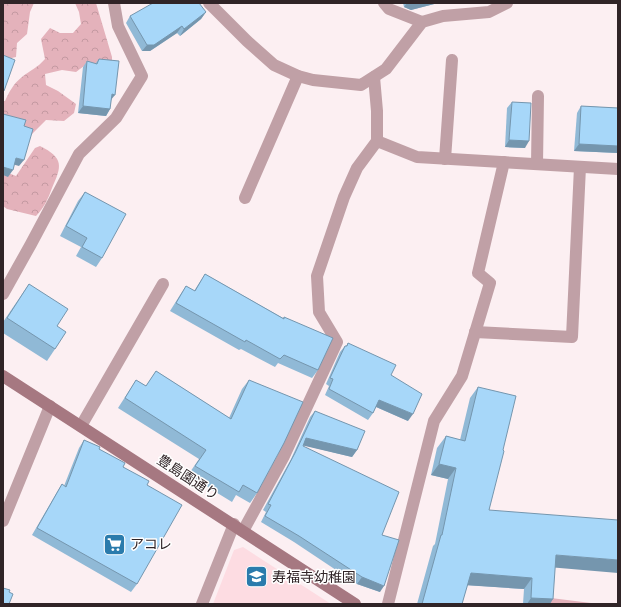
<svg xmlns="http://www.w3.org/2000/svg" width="621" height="607" viewBox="0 0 621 607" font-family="'Public Sans','Noto Sans JP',sans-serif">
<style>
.built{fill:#fddce2}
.forest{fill:url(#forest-crowns)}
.park{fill:url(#park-tufts)}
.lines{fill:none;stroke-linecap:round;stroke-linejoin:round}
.lane{stroke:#c0a0a6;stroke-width:12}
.street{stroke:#c0a0a6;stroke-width:12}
.secondary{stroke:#a67881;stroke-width:12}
.wall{fill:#90b9d6}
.shaded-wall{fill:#7596ae}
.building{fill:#a7d7f9;stroke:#7596ae}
.labels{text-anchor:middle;stroke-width:3;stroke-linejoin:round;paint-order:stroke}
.street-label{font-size:14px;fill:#302427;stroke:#fff}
.poi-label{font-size:14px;fill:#302427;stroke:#fff;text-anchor:start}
</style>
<defs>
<pattern id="forest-crowns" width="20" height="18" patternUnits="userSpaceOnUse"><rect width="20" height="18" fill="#e4b2bb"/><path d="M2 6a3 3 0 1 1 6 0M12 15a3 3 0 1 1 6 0" fill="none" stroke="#c499a1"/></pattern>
<pattern id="park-tufts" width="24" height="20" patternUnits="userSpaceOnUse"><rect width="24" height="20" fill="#e4b2bb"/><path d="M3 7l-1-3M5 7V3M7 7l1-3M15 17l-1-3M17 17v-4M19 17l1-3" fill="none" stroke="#c499a1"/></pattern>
</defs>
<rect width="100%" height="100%" fill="#fceff2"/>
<polygon class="built" points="243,547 331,604 213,604 234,550"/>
<g class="forest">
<polygon points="3,3 34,3 30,12 27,34 17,43 16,57 3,60"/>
<path d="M75 3H96L112 57V65L88 63 76 72 62 70 45 74 46 85 58 91 76 104 74 113 64 121 46 120 31 135 3 123V101H5C9 92 14 83 22 77 31 70 37 68 45 59L41 39 50 28 60 33H73L81 24 79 12Z"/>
<path d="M40 146C64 158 62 166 52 188 48 199 44 208 36 216L7 209 3 206V171L16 176 35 148Z"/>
</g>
<polygon class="park" points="551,598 599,604 550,604"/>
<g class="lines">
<g class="lane">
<polyline points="384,3 389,9 422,22"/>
<polyline points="445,159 452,60"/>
<polyline points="537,164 538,96"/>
<polyline points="245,198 298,76"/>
<polyline points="475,332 572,337 580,167"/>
<polyline points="81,426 163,284"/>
<polyline points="388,604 434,421 462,376 490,283 478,273 504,162"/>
</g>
<g class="street">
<polyline points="209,3 247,41 274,65 298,76 313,80 361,85 386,69 422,22 443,16 489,12 507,3"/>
<polyline points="377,141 417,157 618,169"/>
<polyline points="3,294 31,244 79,154 116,118 142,76 118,26 114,3"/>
<polyline points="3,521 50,406"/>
<polyline points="243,531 284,456 337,342 319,312 317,276 344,197 357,168 377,141 377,111 374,77"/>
<polyline points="202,604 234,524"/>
</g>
<polyline class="secondary" points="3,376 355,604"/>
</g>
<g class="wall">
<polygon points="403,3 438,3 411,10 404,7"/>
<polygon points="206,12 201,19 180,36 177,33 150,51 142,51 126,23 130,16"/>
<polygon points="99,59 111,100 110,109 106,116 78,113 83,67 87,61 95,64"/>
<polygon points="512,102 525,148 505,147 507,108"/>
<polygon points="581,106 618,108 618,153 574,151 577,113"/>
<polygon points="85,192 102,258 96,267 76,256 81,247 60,236 78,201"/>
<polygon points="205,274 283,318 284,317 318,370 312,378 278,363 275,367 241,349 239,350 170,311 180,295 186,286 194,291"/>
<polygon points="29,284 57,326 55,349 47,361 3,333 3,322"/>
<polygon points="348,343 391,375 408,421 376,407 373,413 368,420 325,395 329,386 326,384 340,352 345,346 346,346"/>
<polygon points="156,371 229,418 242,389 249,380 257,493 250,503 236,495 232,502 188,475 199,459 118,408 136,380 146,386"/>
<polygon points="478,387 489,510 555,567 550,604 523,604 524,589 467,585 462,604 417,604 433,546 435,544 448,479 431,475 437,448 446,436 460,440 470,398"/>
<polygon points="315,411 357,450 352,457 303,445 303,446 382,535 380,592 357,584 294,542 261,522 266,512 263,510 291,459 310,417"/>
<polygon points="84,440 99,449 147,485 137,584 131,592 32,535 57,492 62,484 64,486 79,448"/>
</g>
<g class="shaded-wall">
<polygon points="407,3 438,3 411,10 404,7"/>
<polygon points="206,12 201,19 180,36 184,29"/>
<polygon points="182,26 177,33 150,51 142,51 147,45"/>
<polygon points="112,94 115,95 110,101"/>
<polygon points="83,106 110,109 106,116 78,113"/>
<polygon points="509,140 529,141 525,148 505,147"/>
<polygon points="579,144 618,146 618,153 574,151"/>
<polygon points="16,158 24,160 19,166 12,164"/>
<polygon points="3,167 13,170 8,177 3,175"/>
<polygon points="379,400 413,414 408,421 374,406"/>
<polygon points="306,438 357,450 352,457 301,445"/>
<polygon points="439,464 456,468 448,479 431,475"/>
<polygon points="556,555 618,560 618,573 548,567"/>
<polygon points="471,573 532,578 524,589 463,585"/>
<polygon points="362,577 384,586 380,592 357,584"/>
<polygon points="531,598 553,599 550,604 527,604"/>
</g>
<g class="building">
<polygon points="153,3 199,3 206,12 184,29 182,26 154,45 147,45 130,16"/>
<polygon points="3,55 15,60 4,91 3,90"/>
<polygon points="99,59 119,61 115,95 112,94 110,109 83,106 87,61 97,64"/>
<polygon points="512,102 531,103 529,141 509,140"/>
<polygon points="581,106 618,108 618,146 579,144"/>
<polygon points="3,114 26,120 24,126 33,129 24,160 16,158 13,170 3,167"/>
<polygon points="85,192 126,214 102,258 82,247 87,238 66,226"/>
<polygon points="205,274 284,319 284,317 333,338 318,370 284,355 280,359 246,340 245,342 176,303 186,286 195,291"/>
<polygon points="29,284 68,309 57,326 66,332 55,349 7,318"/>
<polygon points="348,343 396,365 391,375 422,394 413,414 379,400 373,413 329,389 333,379 330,378 345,346 347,346"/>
<polygon points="156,371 231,419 249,380 303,402 284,443 257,493 243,485 239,492 195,466 206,450 125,398 136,380 146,386"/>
<polygon points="478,387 516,396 503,450 504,451 489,510 618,520 618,560 556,555 553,599 531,598 532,578 471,573 462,604 422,604 441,535 442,535 456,468 439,464 446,436 465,441"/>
<polygon points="315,411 365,431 357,450 306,438 303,446 399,492 382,535 399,540 384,586 362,577 299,536 265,516 271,505 268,504 295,453"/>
<polygon points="84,440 100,447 99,449 125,463 123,467 149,481 147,485 182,505 137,584 37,528 62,484 66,487"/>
<polygon points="3,588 10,590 9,592 13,594 9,604 3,604"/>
</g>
<defs>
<symbol id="supermarket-square" viewBox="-11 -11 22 22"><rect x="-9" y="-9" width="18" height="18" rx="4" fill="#2a7bac" stroke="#fff"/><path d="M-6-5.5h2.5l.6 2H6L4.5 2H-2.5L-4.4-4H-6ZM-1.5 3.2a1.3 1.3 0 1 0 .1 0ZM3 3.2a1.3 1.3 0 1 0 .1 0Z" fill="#fff"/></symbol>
<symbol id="school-square" viewBox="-11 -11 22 22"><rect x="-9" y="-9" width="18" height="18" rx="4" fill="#2a7bac" stroke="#fff"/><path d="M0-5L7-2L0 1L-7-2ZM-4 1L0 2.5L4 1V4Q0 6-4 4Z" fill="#fff"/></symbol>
</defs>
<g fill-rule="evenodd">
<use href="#supermarket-square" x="102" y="532" width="25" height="25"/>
<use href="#school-square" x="244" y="564" width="25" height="25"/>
</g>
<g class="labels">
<g class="street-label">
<text transform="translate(188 477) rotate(33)" y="5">豊島園通り</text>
</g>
<g class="poi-label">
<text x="130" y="549">アコレ</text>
<text x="272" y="582">寿福寺幼稚園</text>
</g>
</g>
<rect width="621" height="607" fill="none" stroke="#302427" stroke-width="8"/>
</svg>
